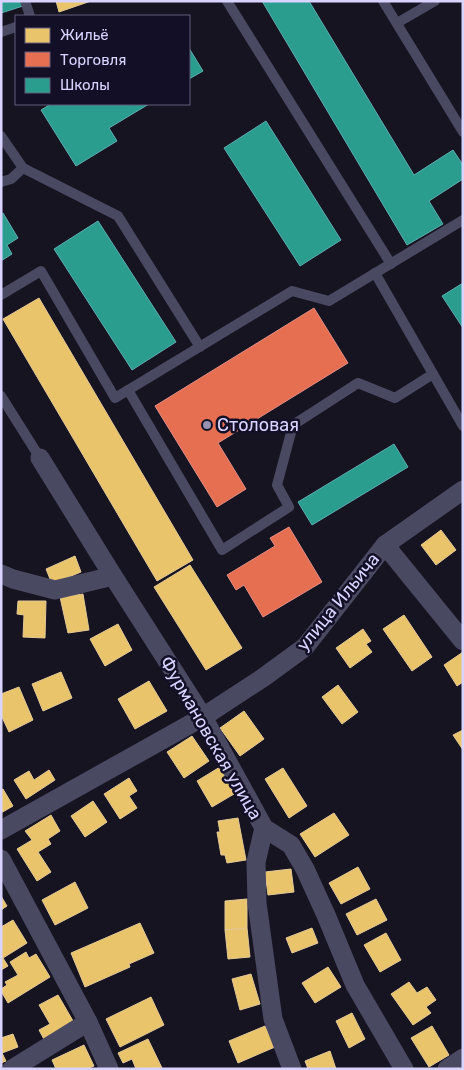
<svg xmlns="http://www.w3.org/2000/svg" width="464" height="1070" viewBox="0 0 464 1070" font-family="Rubik,sans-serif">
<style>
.homes{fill:#e9c46a;stroke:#e4c997}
.shops{fill:#e76f51;stroke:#e38d85}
.schools{fill:#2a9d8f;stroke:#5eaeb1}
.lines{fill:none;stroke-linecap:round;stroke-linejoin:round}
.service{stroke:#4a4962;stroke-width:10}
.minor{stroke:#4a4962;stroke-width:19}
.poi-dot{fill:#9591b1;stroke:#130f26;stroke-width:2}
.labels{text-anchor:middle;stroke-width:5;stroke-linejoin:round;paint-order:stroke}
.poi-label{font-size:18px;fill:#d9d4ff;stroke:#130f26;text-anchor:start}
.street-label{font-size:18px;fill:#d9d4ff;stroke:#130f26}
</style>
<rect width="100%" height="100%" fill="#161421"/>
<g class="homes">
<polygon points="56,1 91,1 59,12"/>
<polygon points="39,298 193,560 157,581 3,319"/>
<polygon points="441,530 456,550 436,565 421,545"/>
<polygon points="75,556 81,572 52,584 46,569"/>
<polygon points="190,565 242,648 206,670 154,587"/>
<polygon points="83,594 89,630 68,633 60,597"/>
<polygon points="18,601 46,601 45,638 23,637 24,615 17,614"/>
<polygon points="404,615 432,657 412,671 383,629"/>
<polygon points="118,624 132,650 105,666 90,639"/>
<polygon points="363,629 371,641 366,644 372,652 350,668 336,648"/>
<polygon points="463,652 463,682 457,686 444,665"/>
<polygon points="61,672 72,698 43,711 32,684"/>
<polygon points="149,681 167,711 135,729 118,699"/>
<polygon points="338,685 358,712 342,724 322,697"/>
<polygon points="19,687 33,720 9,732 1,715 1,694"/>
<polygon points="244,711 264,739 240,756 220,728"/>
<polygon points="463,730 463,750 453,735"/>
<polygon points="192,736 209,761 184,778 167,752"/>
<polygon points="220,767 234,794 212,807 197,781"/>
<polygon points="283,768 307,806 289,818 265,779"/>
<polygon points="49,770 55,780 26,799 14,780 29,771 34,780"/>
<polygon points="129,778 137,791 129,796 137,808 120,819 104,794"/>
<polygon points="3,789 13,806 1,813 1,790"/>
<polygon points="93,801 107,822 85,837 71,816"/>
<polygon points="334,813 349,835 315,857 300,834"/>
<polygon points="51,815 60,831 48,839 51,844 38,852 51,872 37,881 17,849 32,840 25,831"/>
<polygon points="238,818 246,860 227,863 225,855 221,855 217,832 220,832 218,821"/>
<polygon points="358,867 370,889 341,904 329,883"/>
<polygon points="291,869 294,892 268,895 265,872"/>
<polygon points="75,882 88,908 55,925 42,900"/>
<polygon points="1,896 7,906 1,910"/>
<polygon points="247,899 247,928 225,930 225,901"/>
<polygon points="376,899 387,920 357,935 346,914"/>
<polygon points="13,920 27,943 3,958 8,966 1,970 1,927"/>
<polygon points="140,923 154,953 129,964 130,967 85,987 71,953"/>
<polygon points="247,928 250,957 228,959 225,930"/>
<polygon points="312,928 318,943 292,953 286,938"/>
<polygon points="386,933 401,960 380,972 364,945"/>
<polygon points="26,952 29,958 36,954 50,977 8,1003 1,991 1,989 7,985 5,982 18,975 10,962"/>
<polygon points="328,967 341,987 315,1003 302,983"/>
<polygon points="251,974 260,1004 240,1010 232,979"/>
<polygon points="409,982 417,993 427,987 436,1000 426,1007 431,1013 413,1025 391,994"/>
<polygon points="58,995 76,1026 46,1043 39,1030 50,1024 39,1005"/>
<polygon points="151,997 164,1025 120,1047 106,1019"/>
<polygon points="352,1013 365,1039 349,1048 336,1021"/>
<polygon points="265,1026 275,1047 238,1063 229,1041"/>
<polygon points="432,1026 449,1055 429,1067 411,1038"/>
<polygon points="13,1034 18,1047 2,1053 6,1061 1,1063 1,1038"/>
<polygon points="148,1039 162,1068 136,1069 132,1059 123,1063 118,1053"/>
<polygon points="84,1045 94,1066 87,1069 56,1069 52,1060"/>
<polygon points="330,1051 336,1069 308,1069 305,1061"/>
</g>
<g class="shops">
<polygon points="314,308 348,363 218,443 246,489 217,507 155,406"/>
<polygon points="289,527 322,582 263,617 244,585 236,590 227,575 275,546 270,538"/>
</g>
<g class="schools">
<polygon points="1,1 22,1 23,6 1,13"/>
<polygon points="262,1 309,1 414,175 453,150 463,165 463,179 429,201 443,224 407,245"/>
<polygon points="189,48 203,71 189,79"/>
<polygon points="51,104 149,104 109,128 117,141 76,166 41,110"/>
<polygon points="266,121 341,240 300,266 224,148"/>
<polygon points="3,213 18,238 7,245 12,254 1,261 1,214"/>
<polygon points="98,221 176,342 132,370 54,249"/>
<polygon points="463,283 463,328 442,296"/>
<polygon points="394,444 408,467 312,525 298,502"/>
</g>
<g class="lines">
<g class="service">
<polyline points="25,1 30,16"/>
<polyline points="227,1 391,264"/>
<polyline points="383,1 463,132"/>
<polyline points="397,23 435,1"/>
<polyline points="1,32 16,27"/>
<polyline points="1,136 23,168 118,216 200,347"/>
<polyline points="1,182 11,179 23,168"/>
<polyline points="375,273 463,426"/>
<polyline points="1,295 41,271 115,398 292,291 329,301 463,220"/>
<polyline points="128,390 222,550 289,507 277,485 293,425 358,383 395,398 433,374"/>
<polyline points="1,396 40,458"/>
</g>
<g class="minor">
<polyline points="40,458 113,576 203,717 264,828 291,845 305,869 326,915 355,985 404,1069"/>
<polyline points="385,545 463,641"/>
<polyline points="1,574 13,579 55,590 113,576"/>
<polyline points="264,828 256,862 257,903 273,1019 292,1069"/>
<polyline points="1,830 203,717 264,677 305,647 385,545 463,490"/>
<polyline points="1,859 88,1022 109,1069"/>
<polyline points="12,1069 88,1022"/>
<polyline points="447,1069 463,1058"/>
</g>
</g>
<circle class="poi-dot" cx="207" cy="425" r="5"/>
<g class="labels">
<g class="poi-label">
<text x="217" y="431">Столовая</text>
</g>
<g class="street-label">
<text transform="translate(338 602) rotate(-51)" y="6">улица Ильича</text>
<text transform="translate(211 738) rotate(60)" y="6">Фурмановская улица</text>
</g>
</g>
<rect width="464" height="1070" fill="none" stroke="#d9d4ff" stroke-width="5"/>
<rect x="15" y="15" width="175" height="90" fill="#130f26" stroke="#625e7d"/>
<rect x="25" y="28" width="25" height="15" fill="#e9c46a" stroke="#625e7d"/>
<text x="60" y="40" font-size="15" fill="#d9d4ff">Жильё</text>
<rect x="25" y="52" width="25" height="15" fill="#e76f51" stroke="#625e7d"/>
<text x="60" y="65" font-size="15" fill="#d9d4ff">Торговля</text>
<rect x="25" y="78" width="25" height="15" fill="#2a9d8f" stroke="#625e7d"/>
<text x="60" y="90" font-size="15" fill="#d9d4ff">Школы</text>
</svg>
